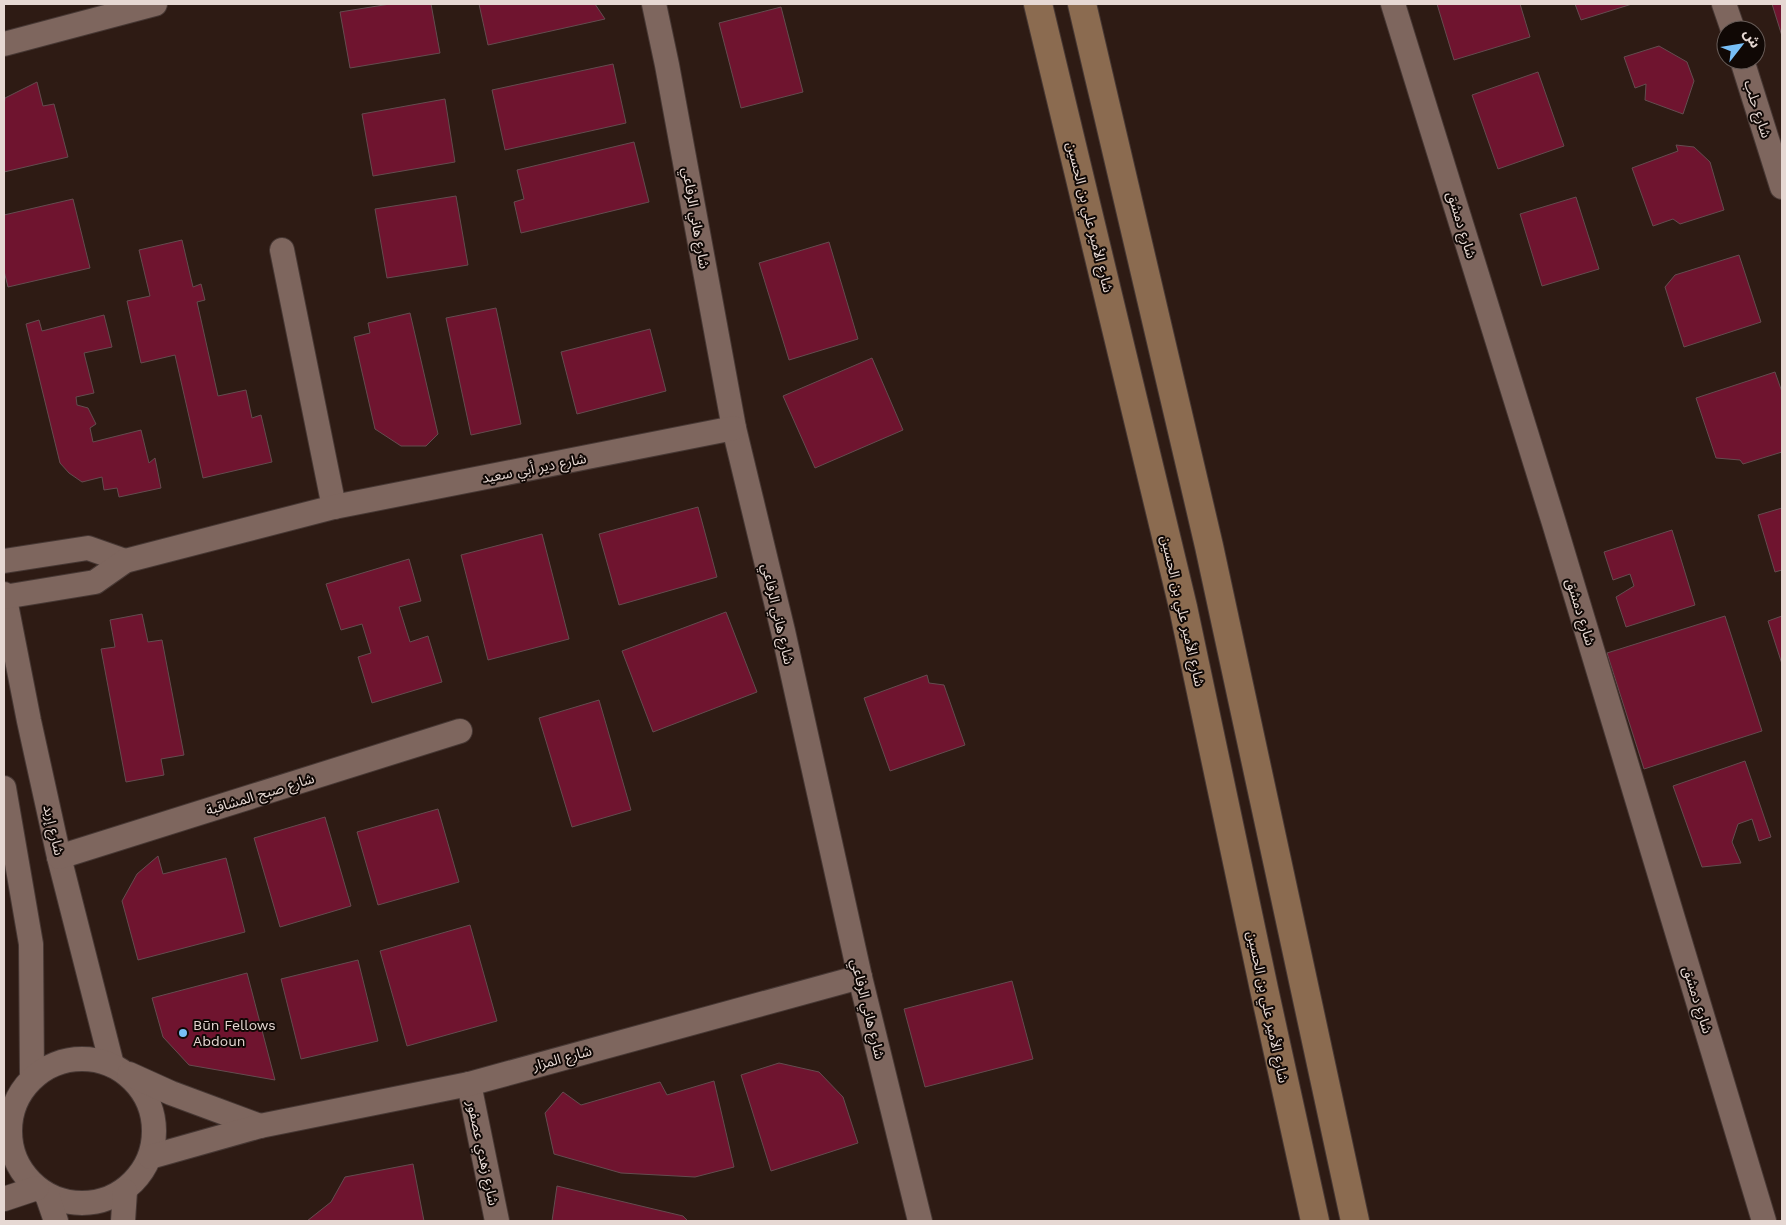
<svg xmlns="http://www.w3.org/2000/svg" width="1786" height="1225" viewBox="0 0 1786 1225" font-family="'Work Sans','Noto Sans Arabic',sans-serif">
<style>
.building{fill:#6f142f;stroke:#644c4f}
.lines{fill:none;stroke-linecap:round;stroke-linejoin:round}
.street-casing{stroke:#473834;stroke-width:26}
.secondary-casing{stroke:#473834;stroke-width:30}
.street{stroke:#7e665e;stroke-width:24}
.secondary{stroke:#8b6b50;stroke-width:28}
.poi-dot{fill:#78bff7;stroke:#100805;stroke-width:2}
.labels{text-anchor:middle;stroke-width:4;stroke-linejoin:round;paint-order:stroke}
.street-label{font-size:14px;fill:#e6d8d3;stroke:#100805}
.poi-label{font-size:14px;fill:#e6d8d3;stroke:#100805;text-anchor:start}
</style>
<rect width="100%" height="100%" fill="#2e1b14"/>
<g class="building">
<polygon points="390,4 431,4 440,53 350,68 340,12"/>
<polygon points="479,4 595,4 605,19 488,45"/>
<polygon points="1437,4 1520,4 1530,37 1454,60"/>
<polygon points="1575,4 1632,4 1581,20"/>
<polygon points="1772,4 1782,4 1782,36"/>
<polygon points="781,7 803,92 741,108 719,23"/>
<polygon points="1659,46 1687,62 1694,81 1683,114 1645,100 1646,84 1635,88 1624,57"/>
<polygon points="613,64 626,123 505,150 492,90"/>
<polygon points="1538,72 1564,146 1498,169 1472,95"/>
<polygon points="37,82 43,106 54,104 68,157 4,172 4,106 5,98"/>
<polygon points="445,99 455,162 373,176 362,114"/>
<polygon points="634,142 649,202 521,233 514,202 524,199 517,170"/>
<polygon points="1676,145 1694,147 1710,162 1724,210 1680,224 1673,219 1653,226 1632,168 1678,151"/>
<polygon points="456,196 468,265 387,278 375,209"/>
<polygon points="1576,197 1599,269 1542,286 1520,214"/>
<polygon points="73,199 90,268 8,287 4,271 4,215"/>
<polygon points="182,240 193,287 201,284 205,300 197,302 218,396 246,390 252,418 261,415 272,462 203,478 175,355 141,363 127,301 150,296 139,250"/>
<polygon points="829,242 858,339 789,360 759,263"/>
<polygon points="1739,255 1761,322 1684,347 1665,287 1675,275"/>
<polygon points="496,308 521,424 471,435 446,318"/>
<polygon points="410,313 438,434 426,446 401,446 375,429 354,337 370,333 368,323"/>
<polygon points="104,315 112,347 84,353 94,393 76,397 77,405 88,408 96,424 90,428 93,442 141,430 149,463 155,458 161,488 119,497 117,488 104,490 102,477 82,482 69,473 60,463 26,324 39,320 42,331"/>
<polygon points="650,329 666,391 577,414 561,352"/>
<polygon points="872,358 903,430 815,468 783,396"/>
<polygon points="1775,372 1782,392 1782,452 1743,464 1740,460 1716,458 1696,398"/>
<polygon points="698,507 717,577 619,605 599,534"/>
<polygon points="1782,508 1782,570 1775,572 1758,515"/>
<polygon points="1672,530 1695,605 1626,627 1616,597 1634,586 1630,574 1613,580 1604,552"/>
<polygon points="542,534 569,639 488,660 461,555"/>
<polygon points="409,559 421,601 399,607 410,642 428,636 442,682 372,703 358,657 371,653 362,624 341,630 326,584"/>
<polygon points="726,612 757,692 653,732 622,651"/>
<polygon points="142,614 148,642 162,640 184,755 161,759 164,775 126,782 101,649 115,647 110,620"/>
<polygon points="1725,616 1762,731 1644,769 1607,653"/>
<polygon points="1782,616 1782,664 1768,621"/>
<polygon points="927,675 929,683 944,685 965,745 890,771 864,698"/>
<polygon points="599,700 631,810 572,827 539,718"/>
<polygon points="1745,761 1771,837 1759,841 1752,819 1738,824 1732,842 1741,863 1702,867 1673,786"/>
<polygon points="438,809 459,882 378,905 357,832"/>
<polygon points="325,817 351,906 280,927 254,838"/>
<polygon points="158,856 163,874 226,858 245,932 138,960 122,901 137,874"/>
<polygon points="470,925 497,1021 407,1046 380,951"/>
<polygon points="358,960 378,1041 301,1059 281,979"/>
<polygon points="247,973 275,1080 189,1065 163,1037 152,998"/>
<polygon points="1012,981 1033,1059 925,1087 904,1009"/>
<polygon points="779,1063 819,1072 843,1097 858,1143 771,1171 741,1075"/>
<polygon points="714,1081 734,1167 695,1177 621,1173 554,1154 545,1113 563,1092 581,1105 660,1082 667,1095"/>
<polygon points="413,1164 424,1221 307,1221 331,1202 345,1177"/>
<polygon points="557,1186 683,1216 688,1221 552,1221"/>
</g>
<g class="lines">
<defs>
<g id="street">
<polyline points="654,4 667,65 734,428 783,631 860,977 920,1221"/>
<polyline points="1393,4 1554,523 1764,1221"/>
<polyline points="1724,4 1733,30"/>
<polyline points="4,44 155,4"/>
<polyline points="1742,60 1782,187"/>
<polyline points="282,250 334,507"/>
<polyline points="4,561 88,548 125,561"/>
<polyline points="4,594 29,721 59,857 112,1065"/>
<polyline points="4,597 95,582 125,561 334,507 734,428"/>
<polyline points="4,788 31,944 32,1078"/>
<polyline points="59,857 460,731"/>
<circle cx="82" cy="1131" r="72"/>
<polyline points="129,1074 171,1093 260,1126"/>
<polyline points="469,1084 497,1221"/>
<polyline points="150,1157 260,1126 469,1084 860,977"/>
<polyline points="47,1195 56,1221"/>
<polyline points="4,1199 37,1188"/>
<polyline points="123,1221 125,1191"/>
</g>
<g id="secondary">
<polyline points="1038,4 1183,607 1264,989 1315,1221"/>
<polyline points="1082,4 1209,546 1355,1221"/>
</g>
</defs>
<use href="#street" class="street-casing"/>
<use href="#secondary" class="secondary-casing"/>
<use href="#street" class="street"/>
<use href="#secondary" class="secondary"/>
</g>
<circle class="poi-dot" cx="183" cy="1033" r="5"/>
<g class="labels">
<g class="street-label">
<text transform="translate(1758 109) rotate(72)" y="5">شارع حلب</text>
<text transform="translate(1090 217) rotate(76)" y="5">شارع الأمير علي بن الحسين</text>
<text transform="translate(696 218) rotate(80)" y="5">شارع هاني الرفاعي</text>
<text transform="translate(1462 225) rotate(73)" y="5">شارع دمشق</text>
<text transform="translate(534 468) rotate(-11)" y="5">شارع دير أبي سعيد</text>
<text transform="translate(1183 611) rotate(77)" y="5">شارع الأمير علي بن الحسين</text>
<text transform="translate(1581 612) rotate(73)" y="5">شارع دمشق</text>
<text transform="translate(778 614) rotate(77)" y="5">شارع هاني الرفاعي</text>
<text transform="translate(260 794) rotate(-17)" y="5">شارع صبح المشاقبة</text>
<text transform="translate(54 830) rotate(77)" y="5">شارع إربد</text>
<text transform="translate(1698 1000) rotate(73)" y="5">شارع دمشق</text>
<text transform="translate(1268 1007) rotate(78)" y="5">شارع الأمير علي بن الحسين</text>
<text transform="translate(868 1009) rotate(76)" y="5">شارع هاني الرفاعي</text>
<text transform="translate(562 1058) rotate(-15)" y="5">شارع المزار</text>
<text transform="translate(483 1153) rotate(78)" y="5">شارع زهدي عصفور</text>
</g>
<g class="poi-label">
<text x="193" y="1030">Būn Fellows<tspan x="193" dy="16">Abdoun</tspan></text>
</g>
</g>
<rect width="1786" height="1225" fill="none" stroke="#e6d8d3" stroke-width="10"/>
<g transform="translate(1741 45) rotate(59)"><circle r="24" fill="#100805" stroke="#665b57"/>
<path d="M0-4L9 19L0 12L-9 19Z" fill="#78bff7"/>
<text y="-8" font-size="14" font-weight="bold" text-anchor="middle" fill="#e6d8d3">ش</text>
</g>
</svg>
